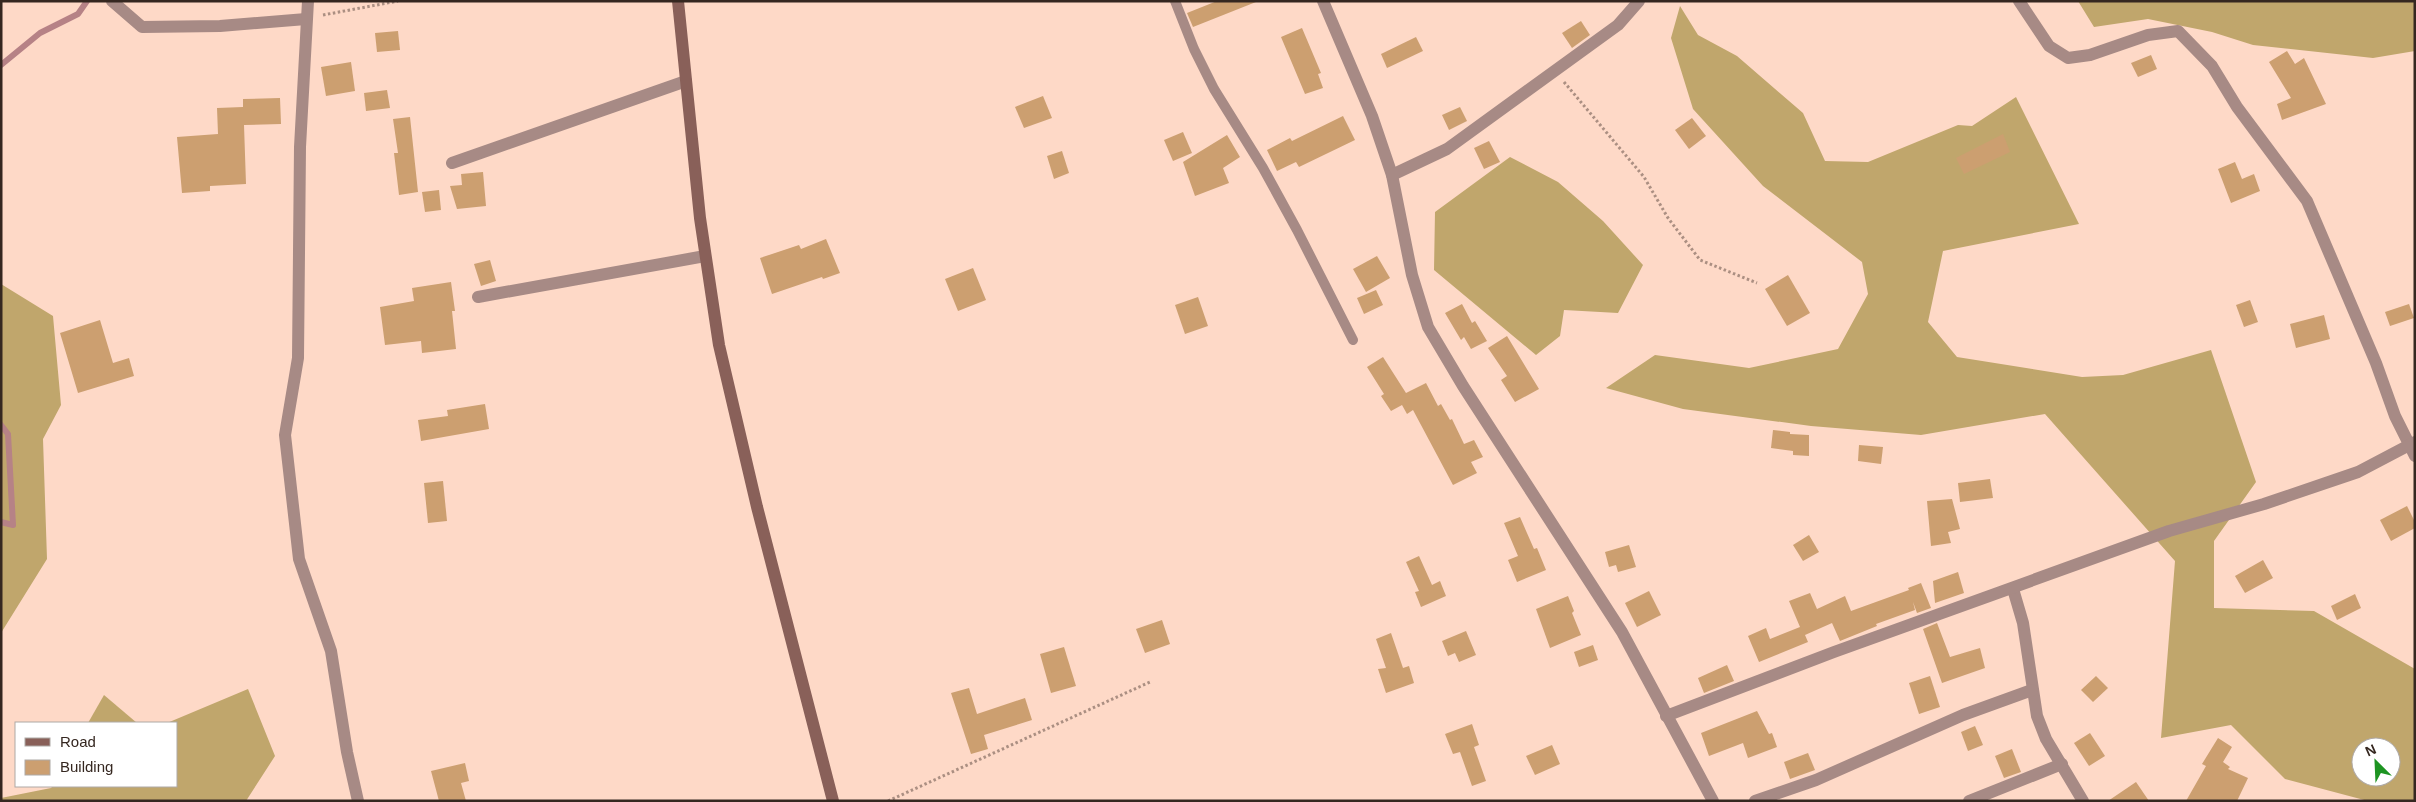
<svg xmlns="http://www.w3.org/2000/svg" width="2416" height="802" viewBox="0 0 2416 802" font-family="Arial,sans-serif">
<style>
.forest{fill:#c0a66c;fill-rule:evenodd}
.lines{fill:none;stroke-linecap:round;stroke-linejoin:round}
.stream{stroke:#b68286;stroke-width:6}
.building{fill:#cc9f70}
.path{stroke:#ab8f82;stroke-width:3;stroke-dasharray:2.5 2.5;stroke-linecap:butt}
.service{stroke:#a78a85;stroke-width:10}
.minor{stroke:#a78a85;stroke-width:12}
.secondary{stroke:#896059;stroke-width:12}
</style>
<rect width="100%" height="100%" fill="#fed9c7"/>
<g class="forest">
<polygon points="2078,1 2415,1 2415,51 2373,58 2253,45 2212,32 2148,19 2094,27"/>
<path d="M1680 6 1698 35 1737 56 1803 113 1825 161 1868 162 1958 125 1972 126 2016 97 2079 224 1943 251 1928 322 1957 357 2082 377 2123 375 2211 350 2256 482 2214 541V608L2314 611 2415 669V801H2368L2285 779 2231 725 2161 738 2175 561 2045 414 1921 435 1811 426 1683 409 1606 388 1655 355 1749 368 1838 349 1868 294 1862 262 1763 186 1693 109 1671 38ZM2361 747H2391V777H2361Z"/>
<polygon points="1510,157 1558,182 1603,221 1643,265 1618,313 1564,310 1560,336 1536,355 1434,270 1435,212"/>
<polygon points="1,284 53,316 61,405 43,439 47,559 1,633"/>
<polygon points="248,689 275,756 246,801 1,801 1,798 51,788 53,786 176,786 176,723 167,723"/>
<polygon points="104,695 137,723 88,723"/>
</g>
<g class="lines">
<g class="stream">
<polyline points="1,65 40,33 78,14 87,1"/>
<polyline points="1,425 8,434 13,525 1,522"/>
</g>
</g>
<g class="building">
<polygon points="1217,1 1256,1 1256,2 1193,27 1187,13"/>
<polygon points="1581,21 1590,35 1572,48 1562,33"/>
<polygon points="1302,28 1321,73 1318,74 1323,88 1305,94 1281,37"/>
<polygon points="398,31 400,50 377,52 375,33"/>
<polygon points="1416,37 1423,51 1387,68 1381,54"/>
<polygon points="2287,51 2295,64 2304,58 2326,104 2282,120 2277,104 2291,98 2269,62"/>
<polygon points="2151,55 2157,69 2138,77 2131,63"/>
<polygon points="351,62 355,91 326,96 321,67"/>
<polygon points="387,90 390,108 366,111 364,93"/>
<polygon points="1043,96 1052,118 1024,128 1015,107"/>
<polygon points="280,98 281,124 244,125 246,184 210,186 210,191 182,193 177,137 218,134 217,108 243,107 243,99"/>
<polygon points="1460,107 1467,121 1449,130 1442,115"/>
<polygon points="1343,116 1355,140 1299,167 1296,162 1277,171 1267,150 1290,138 1292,141"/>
<polygon points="410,117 418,192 399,195 394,153 398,153 393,119"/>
<polygon points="1692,118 1706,136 1689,149 1675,130"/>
<polygon points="1183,132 1192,153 1173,161 1164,140"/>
<polygon points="2003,134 2010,152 1964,174 1956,158"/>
<polygon points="1227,135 1240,157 1223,168 1229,183 1195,196 1183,162"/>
<polygon points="1489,141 1500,162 1484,169 1474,148"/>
<polygon points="1062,151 1069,173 1054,179 1047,156"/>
<polygon points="2235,162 2242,179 2254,174 2260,191 2231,203 2218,169"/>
<polygon points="483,172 486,206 457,209 450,186 462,185 461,174"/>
<polygon points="439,190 441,210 425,212 422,192"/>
<polygon points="826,239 840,273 823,279 822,277 772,294 760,258 799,245 801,249"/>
<polygon points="1377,256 1390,278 1366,292 1353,269"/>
<polygon points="490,260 496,281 481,286 474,264"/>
<polygon points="973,268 986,300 958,311 945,279"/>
<polygon points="1788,275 1810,313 1787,326 1765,289"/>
<polygon points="451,282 455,311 452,311 456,349 422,353 421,341 385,345 380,307 414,301 412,288"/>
<polygon points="1376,290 1383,305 1364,314 1357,298"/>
<polygon points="1198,297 1208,326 1185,334 1175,305"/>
<polygon points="2250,300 2258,322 2244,327 2236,305"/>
<polygon points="1462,304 1472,323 1475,321 1487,341 1471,349 1464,337 1461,340 1445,313"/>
<polygon points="2409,304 2414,318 2390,326 2385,312"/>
<polygon points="2324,315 2330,339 2296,348 2290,324"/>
<polygon points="100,320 113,363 129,358 134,376 78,393 60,333"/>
<polygon points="1507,336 1539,389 1515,402 1501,380 1507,376 1488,348"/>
<polygon points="1383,357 1406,393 1426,383 1438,406 1441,404 1450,420 1452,419 1464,444 1474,440 1483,457 1471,462 1477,473 1453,485 1413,410 1407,414 1402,405 1391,411 1381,396 1384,394 1367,367"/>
<polygon points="485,404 489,429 421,441 418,420 448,416 447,410"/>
<polygon points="1773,430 1790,432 1790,434 1809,435 1809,456 1793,455 1793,451 1771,448"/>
<polygon points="1859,445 1883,447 1881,464 1858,461"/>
<polygon points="1990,479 1993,498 1960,502 1958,483"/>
<polygon points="443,481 447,521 428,523 424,483"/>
<polygon points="1952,499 1960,529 1948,532 1951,543 1931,546 1927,501"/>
<polygon points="2407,506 2415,522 2415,528 2391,541 2380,520"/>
<polygon points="1520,517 1534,549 1537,548 1546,570 1517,582 1508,560 1518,556 1504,523"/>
<polygon points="1809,535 1819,552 1803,561 1793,545"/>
<polygon points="1629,545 1636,567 1618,572 1616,565 1609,567 1605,552"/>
<polygon points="1419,556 1432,585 1440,581 1446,596 1421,607 1415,592 1419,591 1406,562"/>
<polygon points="2263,560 2273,578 2245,593 2235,576"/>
<polygon points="1958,572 1964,593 1935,603 1933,581"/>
<polygon points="1921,583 1931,608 1917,613 1913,602 1915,610 1876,624 1877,626 1840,641 1832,623 1805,635 1808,642 1759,662 1748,636 1766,628 1770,639 1800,627 1789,601 1810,593 1817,609 1845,596 1851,611 1909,590 1908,588"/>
<polygon points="1649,591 1661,615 1637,627 1625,603"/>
<polygon points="2355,594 2361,608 2337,620 2331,606"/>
<polygon points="1568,596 1574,611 1572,613 1581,635 1550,648 1536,609"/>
<polygon points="1162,620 1170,644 1145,653 1136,629"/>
<polygon points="1937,623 1950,657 1980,648 1985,668 1942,683 1923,629"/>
<polygon points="1466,631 1476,655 1459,662 1455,653 1448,656 1442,641"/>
<polygon points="1391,633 1403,668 1409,666 1414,683 1386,693 1378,669 1386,668 1376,639"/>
<polygon points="1593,645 1598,660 1579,667 1574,652"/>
<polygon points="1064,647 1076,686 1051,693 1040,654"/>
<polygon points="1727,665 1734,681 1704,693 1698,678"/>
<polygon points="1930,676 1940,707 1919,714 1909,683"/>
<polygon points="2096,676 2108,688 2093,702 2081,690"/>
<polygon points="969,688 977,714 1025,698 1032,720 984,735 988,749 971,754 951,693"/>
<polygon points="1757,711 1769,734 1772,733 1777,747 1748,758 1743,743 1709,756 1701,733"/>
<polygon points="1472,724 1479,745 1474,747 1486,781 1472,786 1460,752 1453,754 1445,734"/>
<polygon points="1975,726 1983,745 1968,751 1961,732"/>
<polygon points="2090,733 2105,756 2089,766 2074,743"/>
<polygon points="2218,738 2232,747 2223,762 2230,767 2228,769 2248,778 2237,801 2186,801 2206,766 2202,764"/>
<polygon points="1552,745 1560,764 1535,775 1526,756"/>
<polygon points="2012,749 2021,772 2004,778 1995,756"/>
<polygon points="1808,753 1815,770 1790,779 1784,762"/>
<polygon points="465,763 469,781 461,783 466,801 439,801 431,771"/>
<polygon points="2136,782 2149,801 2108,801"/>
</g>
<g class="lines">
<g class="path">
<polyline points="323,15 398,1"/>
<polyline points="1564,82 1644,177 1668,218 1700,260 1757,283"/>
<polyline points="888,801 1150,682"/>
</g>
<polyline class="service" points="1175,1 1194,49 1214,89 1263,168 1297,230 1353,340"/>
<g class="minor">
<polyline points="112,1 142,27 220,26 306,19"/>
<polyline points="308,1 300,147 298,358 285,435 299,559 331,651 347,752 358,801"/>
<polyline points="1323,1 1372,116 1392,175 1412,275 1428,327 1463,386 1622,632 1713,801"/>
<polyline points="2019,1 2049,46 2068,58 2090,55 2148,35 2178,31 2212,66 2237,107 2307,201 2376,363 2395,416 2415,456"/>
<polyline points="452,163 686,81"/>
<polyline points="1392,175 1447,149 1618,25 1639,1"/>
<polyline points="478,297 705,256"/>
<polyline points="2013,589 2023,623 2037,716 2046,739 2083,801"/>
<polyline points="1666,716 1834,652 2169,531 2264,504 2358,472 2415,442"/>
<polyline points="1755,801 1816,780 1963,715 2032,690"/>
<polyline points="1969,801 2062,764"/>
</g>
<polyline class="secondary" points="678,1 700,218 719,345 757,507 833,801"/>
</g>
<rect width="2416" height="802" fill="none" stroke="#352720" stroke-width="5"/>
<rect x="15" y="722" width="162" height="65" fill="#ffffff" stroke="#aea9a6"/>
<rect x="25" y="738" width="25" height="8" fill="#896059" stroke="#aea9a6"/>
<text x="60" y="747" font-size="15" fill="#352720">Road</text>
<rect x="25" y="760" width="25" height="15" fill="#cc9f70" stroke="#aea9a6"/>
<text x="60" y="772" font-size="15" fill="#352720">Building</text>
<g transform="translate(2376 762) rotate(336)"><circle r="24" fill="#ffffff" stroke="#aea9a6"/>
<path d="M0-4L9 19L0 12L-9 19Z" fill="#1d9422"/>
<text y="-8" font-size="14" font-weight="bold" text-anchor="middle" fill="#352720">N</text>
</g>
</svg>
